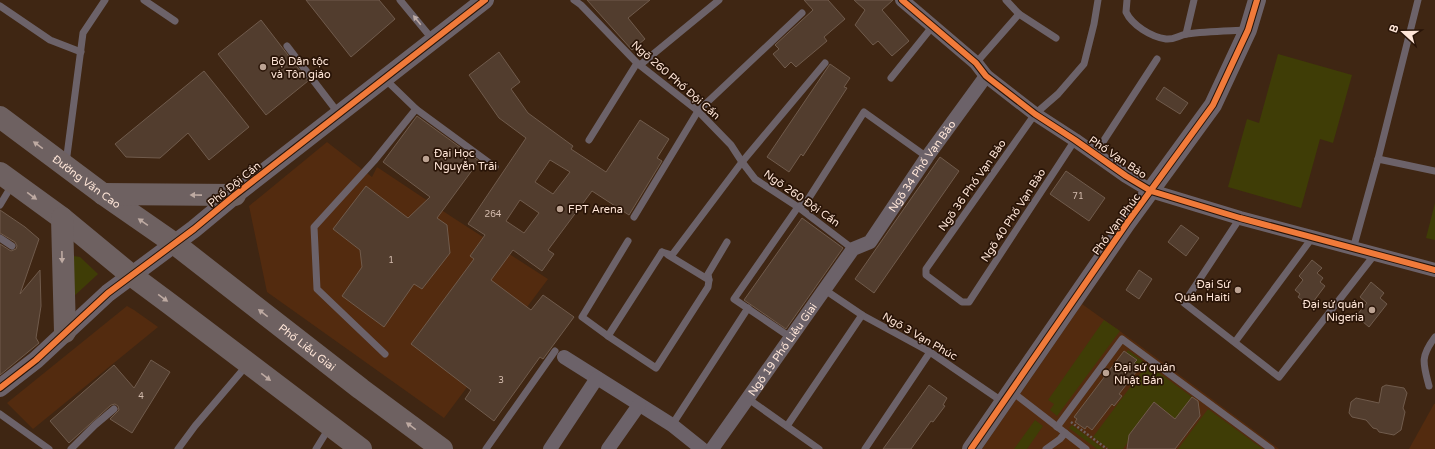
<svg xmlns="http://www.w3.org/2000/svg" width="1435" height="449" viewBox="0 0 1435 449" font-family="'Varela Round',sans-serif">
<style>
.built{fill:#532b0f}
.green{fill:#3f3d06}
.building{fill:#523d2e;stroke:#705b4c;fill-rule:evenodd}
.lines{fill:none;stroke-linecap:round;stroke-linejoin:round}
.path{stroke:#6b605e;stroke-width:2.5;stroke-dasharray:2 2;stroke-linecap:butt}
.service{stroke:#6c6269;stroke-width:7}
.minor{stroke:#6c6269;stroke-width:14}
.tertiary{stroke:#6c6269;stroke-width:18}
.primary{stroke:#6e6161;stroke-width:22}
.cycleway-casing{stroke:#291407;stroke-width:8}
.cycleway{stroke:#f17a3a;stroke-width:6}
.oneway{fill:#bdaba6}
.oneway2{fill:#beaaa2}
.poi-dot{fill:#bca393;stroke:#291407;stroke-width:1.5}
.labels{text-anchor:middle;stroke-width:3.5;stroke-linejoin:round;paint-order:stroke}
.number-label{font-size:9px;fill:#d4bcae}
.poi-label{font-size:11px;fill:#ffe6d8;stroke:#291407;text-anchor:start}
.street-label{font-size:11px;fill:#ffe6d8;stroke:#291407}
</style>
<rect width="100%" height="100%" fill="#3f2613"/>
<g class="built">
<polygon points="327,142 372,177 377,167 452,217 548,279 444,418 267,292 249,206"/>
<polygon points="1082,304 1135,342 1279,449 982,449"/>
<polygon points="127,306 134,310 158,327 33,429 7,403"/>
<polygon points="1434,404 1435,404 1435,449 1409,449"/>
</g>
<g class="green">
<polygon points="1278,54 1352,75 1333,143 1320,139 1301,208 1228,187 1247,119 1259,123"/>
<polygon points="1435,203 1435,240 1426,238"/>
<polygon points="74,256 80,257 98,274 72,298"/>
<polygon points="1104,320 1120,331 1057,416 1050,410 1054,404 1048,400"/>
<polygon points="1128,350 1192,397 1186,405 1191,409 1180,423 1154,402 1129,435 1128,442 1123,449 1109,449 1093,437 1143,370 1134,363 1136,360 1126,353"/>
<polygon points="1208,409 1263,449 1178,449"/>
<polygon points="1035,420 1043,426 1027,449 1014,449"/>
<polygon points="1072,425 1104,449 1097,449 1069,428"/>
</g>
<g class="building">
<polygon points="306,0 379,0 395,19 351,57"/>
<polygon points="587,0 650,0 628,18 645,39 632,50"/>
<polygon points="804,0 828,0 845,19 824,37 827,41 796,67 791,62 785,68 773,54 779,49 775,45 813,10"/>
<polygon points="854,0 893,0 882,10 909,41 892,56 878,41 873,45 855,25 865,10"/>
<polygon points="261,20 308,81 266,115 218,54"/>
<path d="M499 52 520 82 511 89 528 113 573 146 571 149 606 172 640 120 669 139 657 158 662 161 629 215 592 191 548 250 554 254 542 271 513 250 491 280 531 310 543 295 574 317 543 359 540 357 494 421 465 399 471 390 411 344 474 259 470 256 485 235 468 224 526 138 499 118 469 75ZM550 160 570 172 553 194 535 182ZM520 200 539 213 524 233 506 221Z"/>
<polygon points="830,64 850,78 844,87 847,88 803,156 801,154 789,172 767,157"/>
<polygon points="204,71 249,127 209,160 188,133 160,158 126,157 115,144"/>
<polygon points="1164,87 1188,103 1180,114 1156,99"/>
<polygon points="417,116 479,161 437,218 447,225 450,253 422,289 414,284 384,327 342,296 362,267 360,250 333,229 366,186 408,218 430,197 383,162"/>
<polygon points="940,157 959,171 874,293 855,279"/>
<polygon points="1066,171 1105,198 1089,221 1050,194"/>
<polygon points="0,210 25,227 39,239 20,294 40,270 41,306 36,338 39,343 0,375 0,244 11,251 16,249 17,246 15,242 0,233"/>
<polygon points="802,218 843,248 786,329 744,300"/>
<polygon points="1181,225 1199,238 1186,256 1168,242"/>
<polygon points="1312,260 1322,268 1317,273 1323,278 1320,282 1325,286 1310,306 1298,297 1300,294 1295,290 1303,280 1299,276"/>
<polygon points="1139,270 1152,279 1139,299 1126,290"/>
<polygon points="1371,282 1384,293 1380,298 1387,304 1369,327 1356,316 1367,303 1360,297"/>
<polygon points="1124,351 1137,360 1134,363 1140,367 1119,394 1122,396 1114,406 1112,404 1092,430 1087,426 1085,429 1075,422 1077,419 1074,417"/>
<polygon points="151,360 170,372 132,433 110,419 119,410 118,406 115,404 111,405 69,443 50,421 114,365 134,388"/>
<polygon points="929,385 947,398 943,405 945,406 933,422 931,421 911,449 883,449"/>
<polygon points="1386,385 1404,388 1407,393 1403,408 1405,412 1401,430 1394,435 1379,432 1377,429 1373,428 1366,420 1352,417 1349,413 1351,402 1356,398 1379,403 1382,387"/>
<polygon points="1192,397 1198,401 1200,416 1175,449 1127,449 1129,435 1154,402 1175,419"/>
</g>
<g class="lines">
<polyline class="path" points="1071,422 1107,449"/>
<g class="service">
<polyline points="144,0 175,21"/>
<polyline points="400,0 433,40"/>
<polyline points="574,0 581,5 637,63 698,111 731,145 742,162 755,179 798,207 853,249"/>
<polyline points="1006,0 1019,14 1056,38"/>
<path d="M1127 0 1126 12C1132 25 1151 37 1166 39 1174 40 1179 35 1187 34 1206 31 1227 31 1246 30"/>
<polyline points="0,6 50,40 81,52"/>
<polyline points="1186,34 1194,0"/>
<polyline points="287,46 339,114"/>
<polyline points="976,63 1019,14"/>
<polyline points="640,65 719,0"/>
<polyline points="891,78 932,27"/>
<polyline points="385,79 416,109 495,167"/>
<polyline points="589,140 637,63"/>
<polyline points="1075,140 969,302 962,302 926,275 926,269 1035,114 1058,94 1084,64 1094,24 1098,0"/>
<polyline points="1095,154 1157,59"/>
<polyline points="1378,159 1435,171"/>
<polyline points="66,163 83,33 105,0"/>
<polyline points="0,205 12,185"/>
<polyline points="634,217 698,111 802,13"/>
<polyline points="1240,218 1184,303 1279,377 1375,254"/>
<polyline points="0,238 12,246"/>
<polyline points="628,241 582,317 608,336 656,368 708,287 709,280"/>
<polyline points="1353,249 1378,159 1418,0"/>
<polyline points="662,252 672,255 742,162 825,63"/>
<polyline points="668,255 709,280 708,274 727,242"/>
<polyline points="825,290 862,315 930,352 1003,402"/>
<polyline points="608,336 662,252"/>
<polyline points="790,337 734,299 798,207 807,201 864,112 927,157"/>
<polyline points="1235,342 1312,238"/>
<polyline points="385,354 317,289 314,227 374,161 416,109"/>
<path d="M1429 386C1423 363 1420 357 1435 337"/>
<polyline points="1011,391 1086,449"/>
<polyline points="747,398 819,449"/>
<polyline points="0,414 49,449"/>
<polyline points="672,425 748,308"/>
<polyline points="787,426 862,315"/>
<polyline points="1057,427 1122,339 1271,449"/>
<polyline points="71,449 95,425 114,409"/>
<polyline points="178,449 195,426 247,365"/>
<polyline points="316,449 329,428"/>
<polyline points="486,449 555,351"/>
<polyline points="865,449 930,352"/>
<polyline points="1046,449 1060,439 1065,433"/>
</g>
<g class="minor">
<polyline points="902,0 976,63 986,76 1035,114 1075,140 1126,176 1151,191 1240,218 1435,270"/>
<polyline points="564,357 672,425 702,449"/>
<polyline points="550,449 597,378"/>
<polyline points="608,449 639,405"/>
<path id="s1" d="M712 449 853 249 870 242 927 157 986 76"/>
</g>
<g class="tertiary">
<polyline points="0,388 36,360 108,293 194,229 235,195 485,0"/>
<polyline points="971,449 1127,223 1213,105 1248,30 1257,0"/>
</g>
<g class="primary">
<path id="s2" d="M0 117 103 194 175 244 361 389 442 449"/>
<polyline points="0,173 62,218 131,275 170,304 361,449"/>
<polyline points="103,194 235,195"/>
<polyline points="62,218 65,332"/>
</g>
<defs>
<g id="cycleway">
<polyline points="902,0 976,63 986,76 1035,114 1075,140 1126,176 1151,191 1240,218 1435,270"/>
<polyline points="0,388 36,360 108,293 194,229 235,195 485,0"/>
<polyline points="971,449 1127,223 1213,105 1248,30 1257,0"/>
</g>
</defs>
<use href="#cycleway" class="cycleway-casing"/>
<use href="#cycleway" class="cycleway"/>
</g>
<defs><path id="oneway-solid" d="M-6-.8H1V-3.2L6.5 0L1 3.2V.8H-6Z"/></defs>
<use class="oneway" href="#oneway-solid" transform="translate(417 20) rotate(-129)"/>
<g class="oneway2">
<use href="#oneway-solid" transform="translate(38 145) rotate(-144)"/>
<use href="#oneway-solid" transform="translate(196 195) rotate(-179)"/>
<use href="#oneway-solid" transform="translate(32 196) rotate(36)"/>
<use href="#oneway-solid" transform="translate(143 222) rotate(-145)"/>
<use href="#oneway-solid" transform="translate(62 257) rotate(89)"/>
<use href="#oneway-solid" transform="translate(163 298) rotate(36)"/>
<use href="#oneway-solid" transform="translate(263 313) rotate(-142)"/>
<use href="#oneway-solid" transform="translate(266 377) rotate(37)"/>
<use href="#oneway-solid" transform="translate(411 426) rotate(-144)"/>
</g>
<g class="poi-dot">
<circle cx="263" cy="67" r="4"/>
<circle cx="426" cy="159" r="4"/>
<circle cx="560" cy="209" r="4"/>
<circle cx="1238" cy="290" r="4"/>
<circle cx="1372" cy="310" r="4"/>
<circle cx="1106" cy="373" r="4"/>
</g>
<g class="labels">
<g class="number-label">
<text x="1078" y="199">71</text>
<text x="493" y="217">264</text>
<text x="391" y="263">1</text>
<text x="501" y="383">3</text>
<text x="141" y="399">4</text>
</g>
<g class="poi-label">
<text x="271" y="65">Bộ Dân tộc<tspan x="271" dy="13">và Tôn giáo</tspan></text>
<text x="434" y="157">Đại Học<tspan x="434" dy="13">Nguyễn Trãi</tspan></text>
<text x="568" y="213">FPT Arena</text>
<text x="1230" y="288" text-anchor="end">Đại Sứ<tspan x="1230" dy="13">Quán Haiti</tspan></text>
<text x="1364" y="308" text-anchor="end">Đại sứ quán<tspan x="1364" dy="13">Nigeria</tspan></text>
<text x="1114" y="371">Đại sứ quán<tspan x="1114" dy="13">Nhật Bản</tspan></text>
</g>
<g class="street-label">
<text transform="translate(676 80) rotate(41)" y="4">Ngõ 260 Phố Đội Cấn</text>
<text transform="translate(1118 157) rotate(34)" y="4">Phố Vạn Bảo</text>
<text dy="4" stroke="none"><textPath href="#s1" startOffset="355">Ngõ 34 Phố Vạn Bảo</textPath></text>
<text dy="4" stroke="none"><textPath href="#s2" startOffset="108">Đường Văn Cao</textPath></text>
<text transform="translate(234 184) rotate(-39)" y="4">Phố Đội Cấn</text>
<text transform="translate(972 185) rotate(-55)" y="4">Ngõ 36 Phố Vạn Bảo</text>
<text transform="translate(802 198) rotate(35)" y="4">Ngõ 260 Đội Cấn</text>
<text transform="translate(1013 215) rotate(-57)" y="4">Ngõ 40 Phố Vạn Bảo</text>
<text transform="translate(1116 224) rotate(-54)" y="4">Phố Vạn Phúc</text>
<text transform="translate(920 336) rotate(30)" y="4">Ngõ 3 Vạn Phúc</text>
<text dy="4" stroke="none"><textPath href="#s2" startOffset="384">Phố Liễu Giai</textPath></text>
<text dy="4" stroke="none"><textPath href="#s1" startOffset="122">Ngõ 19 Phố Liễu Giai</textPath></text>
</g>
</g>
<g transform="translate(1403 32) rotate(291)" stroke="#291407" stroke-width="3" paint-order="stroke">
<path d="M0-3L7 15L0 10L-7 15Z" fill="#ffe6d8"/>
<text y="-6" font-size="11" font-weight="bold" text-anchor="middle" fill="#ffe6d8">B</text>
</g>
</svg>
